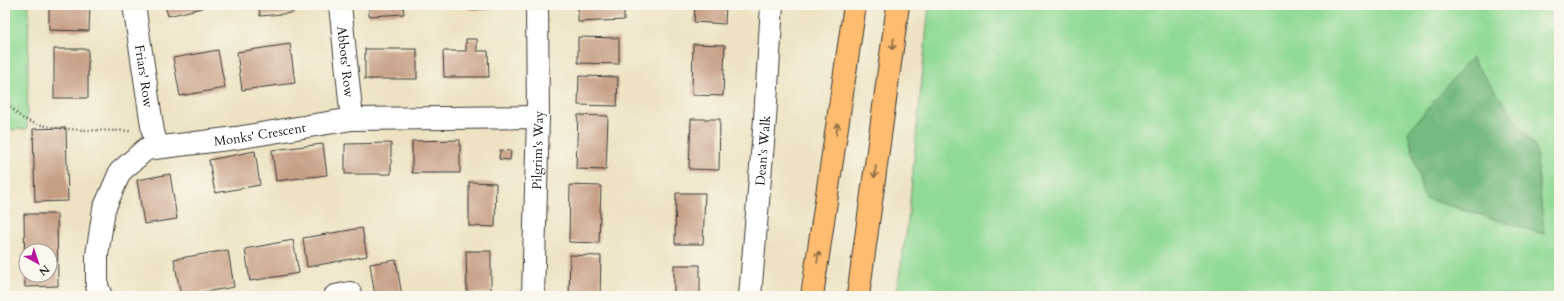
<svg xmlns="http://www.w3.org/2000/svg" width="1564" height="301" viewBox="0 0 1564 301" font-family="Cardo,serif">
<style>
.green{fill:#91da95;stroke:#567b58}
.forest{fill:#74ba7e;stroke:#486b4d}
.building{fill:#c69e84;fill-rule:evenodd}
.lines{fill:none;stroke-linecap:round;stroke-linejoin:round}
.minor-casing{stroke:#3b3a35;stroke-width:24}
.trunk-casing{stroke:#3b3a35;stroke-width:24}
.path{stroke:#3b3a35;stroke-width:2.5;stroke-dasharray:1 3;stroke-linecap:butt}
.minor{stroke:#fff;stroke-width:22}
.trunk{stroke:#fdbc6f;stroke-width:22}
.oneway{stroke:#8c6c46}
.labels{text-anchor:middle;stroke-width:4;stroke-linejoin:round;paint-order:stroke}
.street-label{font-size:13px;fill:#1c1c1c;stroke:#fbf7ec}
</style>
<rect width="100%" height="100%" fill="#fbf7ec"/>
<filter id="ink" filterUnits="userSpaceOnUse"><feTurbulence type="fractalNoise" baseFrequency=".025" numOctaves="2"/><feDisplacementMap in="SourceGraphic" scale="8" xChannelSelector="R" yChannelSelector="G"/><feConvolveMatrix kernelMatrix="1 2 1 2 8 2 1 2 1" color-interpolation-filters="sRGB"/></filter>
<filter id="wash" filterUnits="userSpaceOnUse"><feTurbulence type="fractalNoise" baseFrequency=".012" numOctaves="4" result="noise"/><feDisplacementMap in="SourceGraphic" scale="16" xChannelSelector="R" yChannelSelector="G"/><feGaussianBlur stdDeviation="0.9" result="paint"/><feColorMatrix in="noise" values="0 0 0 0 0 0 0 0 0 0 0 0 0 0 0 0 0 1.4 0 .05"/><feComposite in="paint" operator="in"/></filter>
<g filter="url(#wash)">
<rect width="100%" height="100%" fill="#ede3c3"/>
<g class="green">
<polygon points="5,5 29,5 27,129 5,130"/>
<polygon points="929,5 1559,5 1559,296 896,296 908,221"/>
</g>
<polygon class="forest" points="1471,58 1536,148 1544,234 1424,198 1408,132"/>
<g id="blocks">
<g class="building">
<polygon points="49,5 90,5 89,31 49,30"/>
<polygon points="165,5 202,5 202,8 168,16"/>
<polygon points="259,5 292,5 293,13 260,16"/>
<polygon points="369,5 403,5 404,14 369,16"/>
<polygon points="468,5 495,5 496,8 469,10"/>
<polygon points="578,5 624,5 624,20 578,22"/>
<polygon points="695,5 726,5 725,24 694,22"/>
<polygon points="578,37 619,38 619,64 578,63"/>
<polygon points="466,39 477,39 477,51 488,51 489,77 444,77 443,51 466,51"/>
<polygon points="290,44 295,83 242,90 237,52"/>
<polygon points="693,44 725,45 723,96 692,95"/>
<rect x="54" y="49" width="34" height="49"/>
<rect x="365" y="49" width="52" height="30"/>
<polygon points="218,50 225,88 180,96 173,58"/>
<polygon points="579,76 618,77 617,106 578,105"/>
<polygon points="578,115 608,116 606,170 576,169"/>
<polygon points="691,119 720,119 719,170 689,169"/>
<polygon points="66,128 68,201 35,202 33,129"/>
<polygon points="460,140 460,173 412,173 412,141"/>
<polygon points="391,143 391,174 345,174 345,144"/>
<polygon points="323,144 327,175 276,181 272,150"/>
<polygon points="500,150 511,151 510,160 499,159"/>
<polygon points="255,151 260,185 215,193 209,160"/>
<polygon points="170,174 177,219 144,224 137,180"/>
<polygon points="469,182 496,183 495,227 469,226"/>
<polygon points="570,185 601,186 599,243 569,242"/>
<polygon points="676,193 705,193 703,244 675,244"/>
<path d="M24 214H57L58 286 25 287ZM26 251H50V275H26Z"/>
<polygon points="362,228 367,256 307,267 303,238"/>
<polygon points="293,240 299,273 250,281 245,249"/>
<polygon points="228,250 234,287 181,296 174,259"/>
<polygon points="466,251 491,251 491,293 467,293"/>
<polygon points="570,255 601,256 600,296 569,296"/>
<polygon points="396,260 402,296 375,296 370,264"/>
<rect x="674" y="265" width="26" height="31"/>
</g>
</g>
</g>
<g filter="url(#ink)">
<use href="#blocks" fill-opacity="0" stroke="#3b3a35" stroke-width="1"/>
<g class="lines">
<defs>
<g id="minor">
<path id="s1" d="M134 5 153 132 157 146"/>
<path id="s2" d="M340 5 352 119"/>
<path id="s3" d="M101 296 97 286V255L104 209 120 172 146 149 236 138 352 119 538 117"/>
<polyline points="335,296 350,293"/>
<path id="s4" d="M533 296 538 117 537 5"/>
<path id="s5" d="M750 296 765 119 772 5"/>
</g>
<g id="trunk">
<polyline points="812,296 855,5"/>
<polyline points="858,296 898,5"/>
</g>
</defs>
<use href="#minor" class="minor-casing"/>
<use href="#trunk" class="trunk-casing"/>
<path class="path" d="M5 96C8 104 17 115 24 119 49 132 102 130 131 131"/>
<use href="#minor" class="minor"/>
<use href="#trunk" class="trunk"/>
</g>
<defs><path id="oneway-shaft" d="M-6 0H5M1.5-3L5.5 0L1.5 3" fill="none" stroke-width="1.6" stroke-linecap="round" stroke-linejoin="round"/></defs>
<g class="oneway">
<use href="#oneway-shaft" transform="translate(893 44) rotate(98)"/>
<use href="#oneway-shaft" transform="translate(837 129) rotate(-82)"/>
<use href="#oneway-shaft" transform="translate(875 172) rotate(98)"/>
<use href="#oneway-shaft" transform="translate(818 257) rotate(-82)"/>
</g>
</g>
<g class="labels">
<g class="street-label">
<text dy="5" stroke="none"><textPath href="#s2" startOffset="57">Abbots' Row</textPath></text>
<text dy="5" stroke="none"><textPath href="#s1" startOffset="72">Friars' Row</textPath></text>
<text dy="5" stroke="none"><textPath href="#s3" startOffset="278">Monks' Crescent</textPath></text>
<text dy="5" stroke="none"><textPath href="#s4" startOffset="146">Pilgrim's Way</textPath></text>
<text dy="5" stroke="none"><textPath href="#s5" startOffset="146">Dean's Walk</textPath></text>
</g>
</g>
<rect width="1564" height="301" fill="none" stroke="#fbf7ec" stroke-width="20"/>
<g transform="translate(38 263) rotate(140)"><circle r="19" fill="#fbf7ec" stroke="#a29f99"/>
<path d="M0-3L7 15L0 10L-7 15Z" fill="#b5179e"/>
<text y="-6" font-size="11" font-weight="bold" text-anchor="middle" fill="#1c1c1c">N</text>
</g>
</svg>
